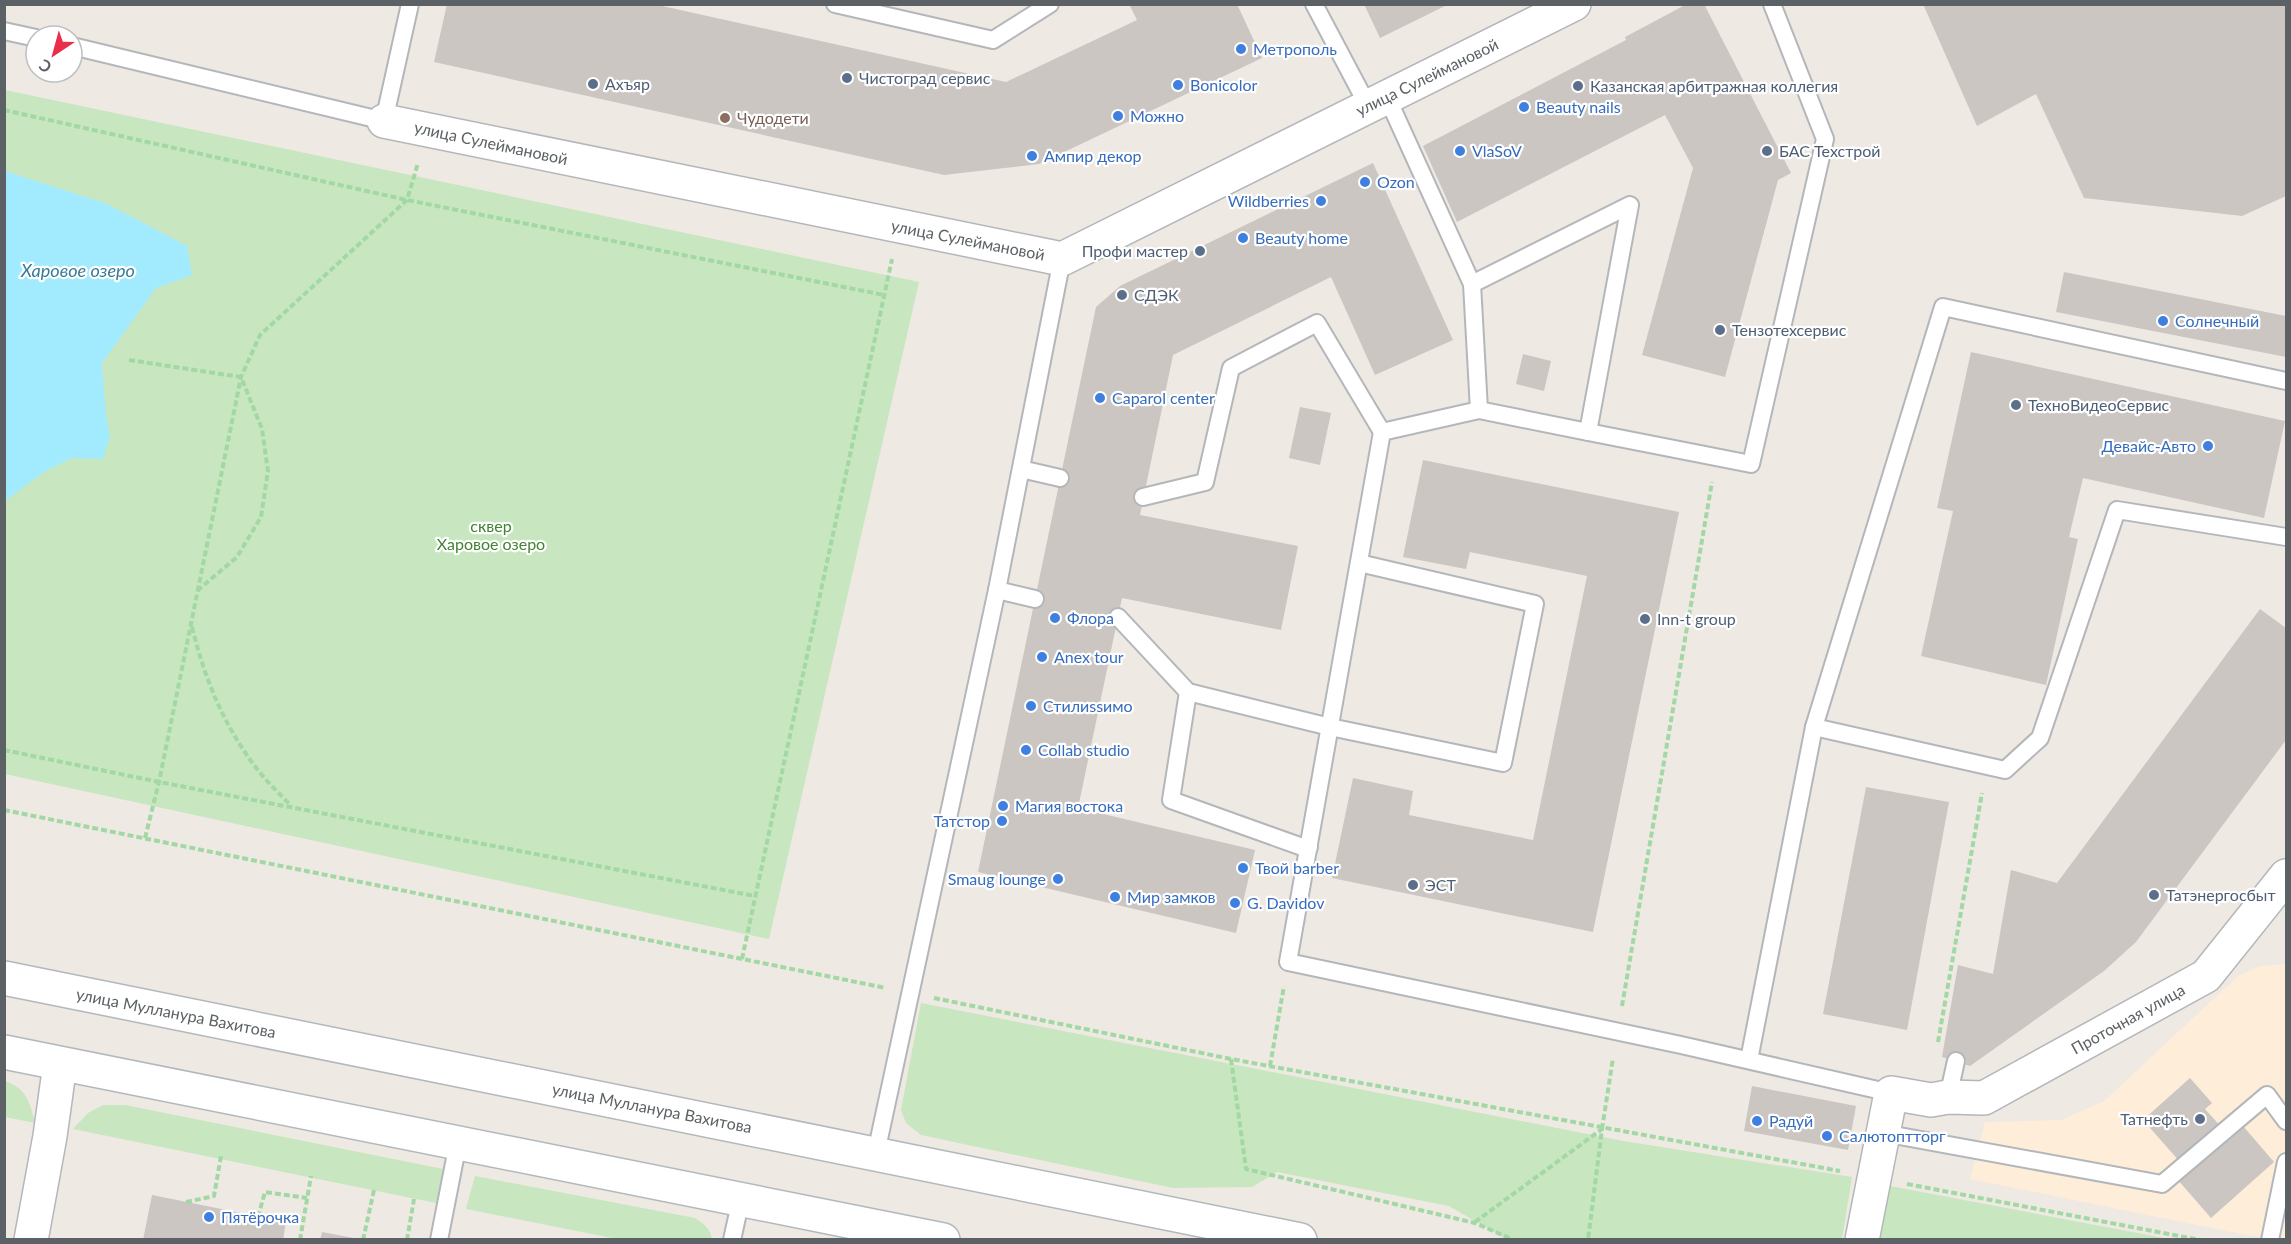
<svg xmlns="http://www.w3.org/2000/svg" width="2291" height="1244" viewBox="0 0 2291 1244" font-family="Lato,sans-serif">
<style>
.commercial{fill:#feedd8}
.green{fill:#c8e6bf}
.water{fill:#a2ebff}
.building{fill:#cbc6c2}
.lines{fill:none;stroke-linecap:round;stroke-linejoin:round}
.service-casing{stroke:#b4b7ba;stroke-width:20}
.minor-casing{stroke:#b4b7ba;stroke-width:36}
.tertiary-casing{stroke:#b4b7ba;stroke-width:36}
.secondary-casing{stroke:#b2b8bb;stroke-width:36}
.path{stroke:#a2d8a4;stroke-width:4;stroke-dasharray:6 3;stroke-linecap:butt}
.service{stroke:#fff;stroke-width:16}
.minor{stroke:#fff;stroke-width:33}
.tertiary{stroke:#fff;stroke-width:33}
.secondary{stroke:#fff;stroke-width:33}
.shop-dot{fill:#3f7fe0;stroke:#fff;stroke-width:2}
.service-dot{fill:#5c6f8a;stroke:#fff;stroke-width:2}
.education-dot{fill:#8d6e63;stroke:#fff;stroke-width:2}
.labels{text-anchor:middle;stroke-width:4.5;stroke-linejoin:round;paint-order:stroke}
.shop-label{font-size:16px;fill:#366cbe;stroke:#fff;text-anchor:start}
.street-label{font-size:16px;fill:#5b6164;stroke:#fff}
.service-label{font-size:16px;fill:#4e5e75;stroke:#fff;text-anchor:start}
.education-label{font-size:16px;fill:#785e54;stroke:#fff;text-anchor:start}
.park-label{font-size:16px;fill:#418333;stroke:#fff}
.water-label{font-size:18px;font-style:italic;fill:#367b97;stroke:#fff}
</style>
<rect width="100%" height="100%" fill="#eee9e3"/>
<polygon class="commercial" points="2286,964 2286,1239 2252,1236 1970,1179 1985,1122 2061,1120 2104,1101 2238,976 2260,966"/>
<g class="green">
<polygon points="5,90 919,282 769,939 5,774"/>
<polygon points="921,1003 1623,1141 1852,1177 1842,1239 1506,1239 1449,1206 1277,1172 1252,1187 1173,1188 921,1135 906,1123 901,1110"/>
<path d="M4 1081C26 1087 30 1103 35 1123L5 1117Z"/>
<polygon points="103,1105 125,1105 448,1170 441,1204 73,1129 88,1113"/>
<path d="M475 1176 695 1218C704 1224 710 1228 712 1239H617L466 1209Z"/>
<polygon points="1890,1186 2169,1239 1880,1239"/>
</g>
<polygon class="water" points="5,171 107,204 187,246 192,275 156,288 102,363 106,416 110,437 103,459 72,458 44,472 5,501"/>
<g class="building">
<polygon points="447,4 653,4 1006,82 1137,20 1129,4 1237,4 1262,58 1039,164 944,175 434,62"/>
<polygon points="1364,4 1449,4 1380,38"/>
<polygon points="1687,4 1704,4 1791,173 1778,180 1725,377 1642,355 1693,168 1665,115 1457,222 1423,146 1626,40 1625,37"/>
<polygon points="1923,4 2286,4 2286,196 2242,216 2084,198 2036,94 1977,126"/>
<polygon points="1373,163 1453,340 1375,375 1331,277 1173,355 1140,515 1298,546 1281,630 1122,598 1078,808 1255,850 1236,933 978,872 1096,307 1120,286"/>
<polygon points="2064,272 2286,316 2286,357 2056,312"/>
<polygon points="1971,352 2285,421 2264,518 2083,478 2069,537 2078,539 2046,685 1921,656 1953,511 1937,508"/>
<polygon points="1523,354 1551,361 1544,391 1516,384"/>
<polygon points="1300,407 1331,413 1320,465 1289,458"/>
<polygon points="1423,460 1679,512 1593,932 1332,878 1353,778 1413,791 1409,815 1533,840 1587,576 1470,552 1466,569 1403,557"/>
<polygon points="2260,609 2286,628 2286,740 2136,942 2104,971 1970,1066 1942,1057 1958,965 1993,974 2011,870 2057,883"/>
<polygon points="1866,787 1949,802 1907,1030 1823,1014"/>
<polygon points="2190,1078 2212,1103 2205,1109 2230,1137 2243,1126 2274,1162 2211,1218 2178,1180 2188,1171 2143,1120"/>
<polygon points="1752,1086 1856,1106 1848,1150 1744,1131"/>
<polygon points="152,1195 286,1222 283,1240 143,1240"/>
<polygon points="322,1232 354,1238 354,1240 320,1240"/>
</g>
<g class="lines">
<defs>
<g id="service">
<polyline points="835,4 993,40 1050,4"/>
<polyline points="1314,4 1368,106"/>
<polyline points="4,31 36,38"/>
<polyline points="72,46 384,121 410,4"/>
<polyline points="1387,97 1472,284"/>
<polyline points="2286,381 1943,307 1814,727 2005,770 2040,738 2117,510 2286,537"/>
<polyline points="1479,410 1588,432 1630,205 1472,284 1479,410 1382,432 1288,962 1681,1045 1891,1093"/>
<polyline points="1588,432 1751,464 1825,139 1772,4"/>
<polyline points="1021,469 1060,478"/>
<polyline points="1143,497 1205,482 1231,368 1317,323 1382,432"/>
<polyline points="997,590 1035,599"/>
<polyline points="1118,617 1188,692 1330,727 1503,763 1535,604 1359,563"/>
<polyline points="1188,692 1171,800 1308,849 1309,847"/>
<polyline points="1749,1060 1814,727"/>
<polyline points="1948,1097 1956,1061"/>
<polyline points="1883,1133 2162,1184 2267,1095 2286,1121"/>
<polyline points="876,1153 997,590 1062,259"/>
<polyline points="439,1240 458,1143"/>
<polyline points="732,1240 741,1199"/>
<polyline points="2270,1240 2286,1162"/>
</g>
<g id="minor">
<polyline points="384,121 1062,259 1574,4"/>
<polyline points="1862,1240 1891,1093 1931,1100 1948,1097 1984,1098 2206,976 2286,876"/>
</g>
<polyline id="tertiary" points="31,1240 50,1136 60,1064"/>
<g id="secondary">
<polyline points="4,978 1300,1240"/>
<polyline points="4,1052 943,1240"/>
</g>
</defs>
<use href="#service" class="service-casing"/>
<use href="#minor" class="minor-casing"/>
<use href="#tertiary" class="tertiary-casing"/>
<use href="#secondary" class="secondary-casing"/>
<g class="path">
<polyline points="4,110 407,200 884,295"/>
<polyline points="129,360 241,377 262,429 268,471 261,517 237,557 198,590"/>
<path d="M192 627C205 680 224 726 257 769 267 782 280 794 291 806"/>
<polyline points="4,750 159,782 755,896"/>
<polyline points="4,810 886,988"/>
<polyline points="145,838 159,782 241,377 260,335 407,200 418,163"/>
<polyline points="742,959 892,259"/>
<polyline points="934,998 1231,1059 1840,1171"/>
<polyline points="1622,1006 1712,482"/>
<polyline points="1938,1042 1982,793"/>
<polyline points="1231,1059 1246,1169 1475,1223 1514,1240"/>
<polyline points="1270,1066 1284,986"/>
<polyline points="1602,1129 1613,1058"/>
<polyline points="1907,1184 2200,1240"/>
<polyline points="186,1202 214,1196 221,1156"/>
<polyline points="258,1217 265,1192 307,1198"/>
<polyline points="1475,1222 1602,1129 1588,1240"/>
<polyline points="300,1240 311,1176"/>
<polyline points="363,1240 374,1190"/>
<polyline points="407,1240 414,1199"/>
</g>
<use href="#service" class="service"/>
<use href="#minor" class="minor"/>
<use href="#tertiary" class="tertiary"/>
<use href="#secondary" class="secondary"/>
</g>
<g class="shop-dot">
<circle cx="1241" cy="49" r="6"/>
<circle cx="1178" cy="85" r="6"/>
<circle cx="1524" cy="107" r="6"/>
<circle cx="1118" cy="116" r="6"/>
<circle cx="1460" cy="151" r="6"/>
<circle cx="1032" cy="156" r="6"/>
<circle cx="1365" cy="182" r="6"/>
<circle cx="1321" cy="201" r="6"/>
<circle cx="1243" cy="238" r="6"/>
<circle cx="2163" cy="321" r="6"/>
<circle cx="1100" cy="398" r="6"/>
<circle cx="2208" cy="446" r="6"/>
<circle cx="1055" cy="618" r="6"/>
<circle cx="1042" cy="657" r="6"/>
<circle cx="1031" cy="706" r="6"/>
<circle cx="1026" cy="750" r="6"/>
<circle cx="1003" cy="806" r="6"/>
<circle cx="1002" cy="821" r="6"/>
<circle cx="1243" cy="868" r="6"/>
<circle cx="1058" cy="879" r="6"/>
<circle cx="1115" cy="897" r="6"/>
<circle cx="1235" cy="903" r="6"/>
<circle cx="1757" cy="1121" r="6"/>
<circle cx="1827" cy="1136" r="6"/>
<circle cx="209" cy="1217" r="6"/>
</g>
<g class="service-dot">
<circle cx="847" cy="78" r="6"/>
<circle cx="593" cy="84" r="6"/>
<circle cx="1578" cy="86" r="6"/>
<circle cx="1767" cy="151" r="6"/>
<circle cx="1200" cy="251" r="6"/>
<circle cx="1122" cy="295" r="6"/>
<circle cx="1720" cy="330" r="6"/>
<circle cx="2016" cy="405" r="6"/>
<circle cx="1645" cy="619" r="6"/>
<circle cx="1413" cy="885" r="6"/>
<circle cx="2154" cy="895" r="6"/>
<circle cx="2200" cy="1119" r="6"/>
</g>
<circle class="education-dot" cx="725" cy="118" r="6"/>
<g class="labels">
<g class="shop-label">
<text x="1253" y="55">Метрополь</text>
<text x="1190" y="91">Bonicolor</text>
<text x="1536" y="113">Beauty nails</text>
<text x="1130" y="122">Можно</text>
<text x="1472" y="157">VlaSoV</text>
<text x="1044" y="162">Ампир декор</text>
<text x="1377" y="188">Ozon</text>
<text x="1309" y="207" text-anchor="end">Wildberries</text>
<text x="1255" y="244">Beauty home</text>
<text x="2175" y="327">Солнечный</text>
<text x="1112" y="404">Caparol center</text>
<text x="2196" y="452" text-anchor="end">Девайс-Авто</text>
<text x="1067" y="624">Флора</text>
<text x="1054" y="663">Anex tour</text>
<text x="1043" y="712">Стилиssимо</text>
<text x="1038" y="756">Collab studio</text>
<text x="1015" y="812">Магия востока</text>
<text x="990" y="827" text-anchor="end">Татстор</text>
<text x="1255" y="874">Твой barber</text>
<text x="1046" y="885" text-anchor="end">Smaug lounge</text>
<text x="1127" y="903">Мир замков</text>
<text x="1247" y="909">G. Davidov</text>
<text x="1769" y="1127">Радуй</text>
<text x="1839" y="1142">Салютоптторг</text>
<text x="221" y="1223">Пятёрочка</text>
</g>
<g class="street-label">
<text transform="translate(1427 77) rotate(-26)" y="6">улица Сулеймановой</text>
<text transform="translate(491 143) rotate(12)" y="6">улица Сулеймановой</text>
<text transform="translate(968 240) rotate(11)" y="6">улица Сулеймановой</text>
<text transform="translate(176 1013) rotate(11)" y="6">улица Мулланура Вахитова</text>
<text transform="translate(2128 1019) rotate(-29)" y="6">Проточная улица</text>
<text transform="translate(652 1108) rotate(11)" y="6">улица Мулланура Вахитова</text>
</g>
<g class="service-label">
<text x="859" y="84">Чистоград сервис</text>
<text x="605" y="90">Ахъяр</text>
<text x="1590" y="92">Казанская арбитражная коллегия</text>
<text x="1779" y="157">БАС Техстрой</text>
<text x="1188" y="257" text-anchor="end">Профи мастер</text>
<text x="1134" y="301">СДЭК</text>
<text x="1732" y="336">Тензотехсервис</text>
<text x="2028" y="411">ТехноВидеоСервис</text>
<text x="1657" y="625">Inn-t group</text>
<text x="1425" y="891">ЭСТ</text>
<text x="2166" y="901">Татэнергосбыт</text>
<text x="2188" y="1125" text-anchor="end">Татнефть</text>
</g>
<g class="education-label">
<text x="737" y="124">Чудодети</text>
</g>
<g class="park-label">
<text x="491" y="532">сквер<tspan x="491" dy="18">Харовое озеро</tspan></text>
</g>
<g class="water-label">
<text x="78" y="277">Харовое озеро</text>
</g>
</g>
<rect width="2291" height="1244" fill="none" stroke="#5b6164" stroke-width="12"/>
<g transform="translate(54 54) rotate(216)"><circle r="28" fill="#ffffff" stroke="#bdc0c1" stroke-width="1.5"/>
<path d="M0-4.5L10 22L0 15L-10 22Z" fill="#ea2d48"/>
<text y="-9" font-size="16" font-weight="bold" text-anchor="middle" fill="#5b6164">С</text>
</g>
</svg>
